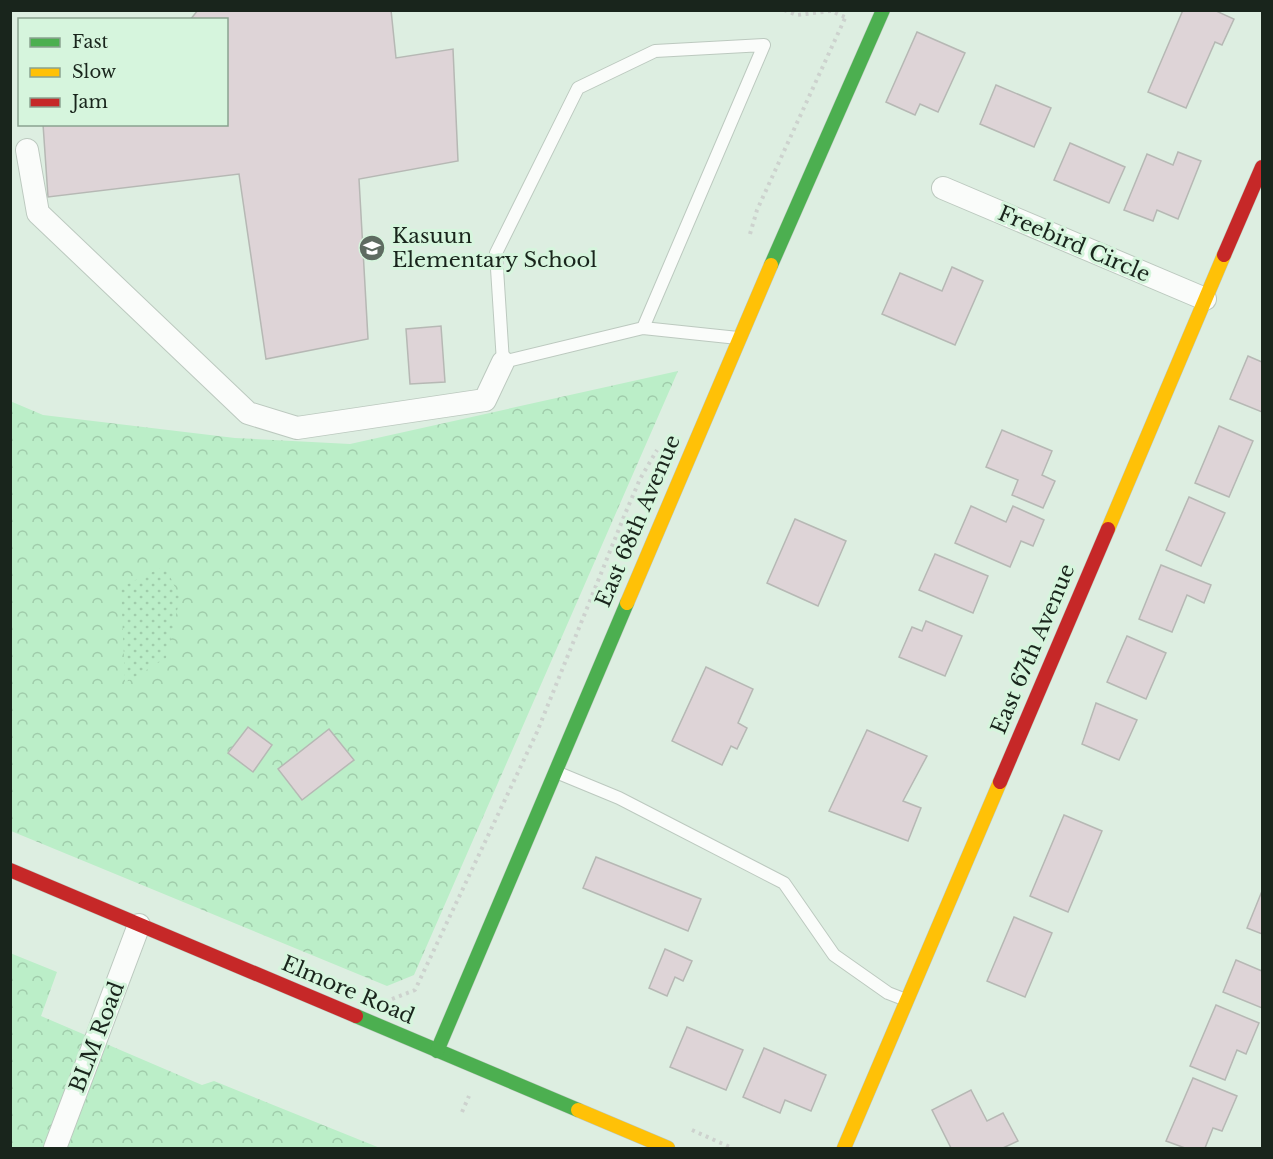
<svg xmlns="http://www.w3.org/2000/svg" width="1273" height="1159" viewBox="0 0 1273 1159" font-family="'Libre Baskerville',serif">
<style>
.forest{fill:url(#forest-crowns)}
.garden{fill:url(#garden-dots)}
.building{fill:#ded4d7;stroke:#b6b8b4;stroke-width:1.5}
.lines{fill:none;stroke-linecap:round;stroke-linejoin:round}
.lane-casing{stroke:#bcc9bf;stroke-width:14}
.street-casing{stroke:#bcc9bf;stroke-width:24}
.fast-casing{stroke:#bcc9bf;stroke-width:15}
.slow-casing{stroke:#bcc9bf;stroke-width:15}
.jam-casing{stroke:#bcc9bf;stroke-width:15}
.path{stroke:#cdd2ce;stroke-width:4;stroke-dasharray:3 4.5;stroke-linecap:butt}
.lane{stroke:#fafcfa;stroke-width:12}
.street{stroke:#fafcfa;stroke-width:22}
.fast{stroke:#4caf50;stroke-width:14}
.slow{stroke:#ffc107;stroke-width:14}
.jam{stroke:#c62828;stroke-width:14}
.labels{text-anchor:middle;stroke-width:6;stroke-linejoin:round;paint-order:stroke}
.poi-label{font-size:21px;fill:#19251c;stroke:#d6f5dd;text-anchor:start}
.street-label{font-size:21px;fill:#19251c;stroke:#d6f5dd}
</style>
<defs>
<pattern id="forest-crowns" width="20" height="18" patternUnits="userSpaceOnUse" patternTransform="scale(1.5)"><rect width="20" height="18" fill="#bbeec8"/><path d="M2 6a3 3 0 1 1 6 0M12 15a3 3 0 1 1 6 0" fill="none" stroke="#a0ccab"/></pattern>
<pattern id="garden-dots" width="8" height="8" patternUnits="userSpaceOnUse" patternTransform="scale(1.5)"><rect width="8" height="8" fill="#bbeec8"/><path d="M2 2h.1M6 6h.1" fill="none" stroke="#a0ccab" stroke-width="1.8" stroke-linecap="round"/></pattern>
</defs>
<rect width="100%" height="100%" fill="#ddeee1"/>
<g class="forest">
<polygon points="678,371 414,975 387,986 11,831 10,401 43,415 235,438 350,444"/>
<polygon points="10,953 57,972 41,1016 202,1085 214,1081 380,1148 11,1148"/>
</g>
<polygon class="garden" points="165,566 180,598 166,658 125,683 121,587"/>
<g class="building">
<polygon points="198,10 391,10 396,58 453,49 458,161 359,179 368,339 266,359 239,174 48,197 43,124 226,124 226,20 190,20"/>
<polygon points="1183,10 1214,10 1234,19 1222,45 1215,42 1186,108 1148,92"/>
<polygon points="917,32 965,53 938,112 920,104 915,115 886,102"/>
<polygon points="996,85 1051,108 1034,147 980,124"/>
<polygon points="1070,143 1125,167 1109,203 1054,180"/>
<polygon points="1178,152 1201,161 1178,219 1157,210 1153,221 1124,210 1147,154 1173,165"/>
<polygon points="952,267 983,281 955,345 882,314 900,273 942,291"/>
<polygon points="441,326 445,382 410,384 406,329"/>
<polygon points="1248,356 1262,362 1262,412 1230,399"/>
<polygon points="1219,426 1253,441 1229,497 1195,483"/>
<polygon points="1002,430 1052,451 1042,475 1055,481 1043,508 1012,495 1018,480 986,467"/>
<polygon points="1189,497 1225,513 1201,566 1166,550"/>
<polygon points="971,506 1006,522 1013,506 1044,520 1033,546 1021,541 1010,567 955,543"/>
<polygon points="795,519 846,541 818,606 767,583"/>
<polygon points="935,554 988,576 973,613 919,590"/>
<polygon points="1161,565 1211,585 1204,603 1187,595 1172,632 1139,619"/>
<polygon points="926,621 962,636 945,676 899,657 912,627 922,631"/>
<polygon points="1127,636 1166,653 1146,699 1107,682"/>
<polygon points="706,667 753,689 738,723 747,728 737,749 731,746 722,765 672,741"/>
<polygon points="1096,703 1137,720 1119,760 1082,744"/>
<polygon points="248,727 272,745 253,772 228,753"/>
<polygon points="329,729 354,760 302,800 278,769"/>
<polygon points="867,730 927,756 903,801 921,808 908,841 829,811"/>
<polygon points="1064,815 1102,831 1068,912 1030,896"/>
<polygon points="596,857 701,899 688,931 583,888"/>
<polygon points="1262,891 1262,934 1247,928"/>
<polygon points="1014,917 1052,933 1025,997 987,981"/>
<polygon points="665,949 692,961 683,981 675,977 667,996 649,988"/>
<polygon points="1236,960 1262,971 1262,1008 1223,992"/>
<polygon points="1216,1005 1259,1023 1246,1054 1237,1050 1225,1080 1190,1066"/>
<polygon points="687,1027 743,1050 726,1090 670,1067"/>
<polygon points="764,1048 826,1075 811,1111 785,1100 780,1113 743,1097"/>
<polygon points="1193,1078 1237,1096 1222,1131 1213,1128 1205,1148 1185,1148 1166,1141"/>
<polygon points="971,1090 987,1121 1003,1113 1018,1141 1003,1148 951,1148 932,1110"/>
</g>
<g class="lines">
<defs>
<g id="lane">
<polyline points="643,328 764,45 655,51 578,88 496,253 503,362 643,328 738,338"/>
<polyline points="556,772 619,798 784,883 834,955 888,993 906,1000"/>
</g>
<g id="street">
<polyline points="27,150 38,213 248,413 297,428 485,400 503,362"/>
<polyline points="943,188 1205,299"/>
<polyline points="55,1148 139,925"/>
</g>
<g id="fast">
<polyline points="771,265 883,10"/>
<polyline points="356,1016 578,1110"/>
<polyline points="437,1051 627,603"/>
</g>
<g id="slow">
<polyline points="1108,529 1224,255"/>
<polyline points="627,603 771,265"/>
<polyline points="578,1110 668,1148"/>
<polyline points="844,1148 1000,782"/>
</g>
<g id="jam">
<polyline points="1224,255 1262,167"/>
<polyline points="1000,782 1108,529"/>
<polyline points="10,870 356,1016"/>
</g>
</defs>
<use href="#lane" class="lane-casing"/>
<use href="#street" class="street-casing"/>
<use href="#fast" class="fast-casing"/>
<use href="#slow" class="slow-casing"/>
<use href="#jam" class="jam-casing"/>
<g class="path">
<polyline points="784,10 797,15 831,11 847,18"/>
<polyline points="750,234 757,210 846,16"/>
<polyline points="392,999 415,990 537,732 625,514 640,479 657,450"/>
<polyline points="462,1112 469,1096"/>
<polyline points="692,1130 732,1148"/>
</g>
<use href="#lane" class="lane"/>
<use href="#street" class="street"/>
<use href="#fast" class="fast"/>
<use href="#slow" class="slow"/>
<use href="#jam" class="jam"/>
</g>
<defs>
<symbol id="school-disc" viewBox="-11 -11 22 22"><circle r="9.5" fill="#5e6b61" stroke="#d6f5dd"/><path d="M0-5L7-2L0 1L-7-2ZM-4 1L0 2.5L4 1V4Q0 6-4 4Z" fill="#fff"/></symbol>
</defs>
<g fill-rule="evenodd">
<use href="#school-disc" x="357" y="233" width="30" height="30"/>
</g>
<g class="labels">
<g class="poi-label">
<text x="392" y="243">Kasuun<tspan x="392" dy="24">Elementary School</tspan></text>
</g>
<g class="street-label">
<text transform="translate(1074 244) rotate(23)" y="7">Freebird Circle</text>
<text transform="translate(638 521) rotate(-67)" y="7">East 68th Avenue</text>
<text transform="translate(1033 649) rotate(-67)" y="7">East 67th Avenue</text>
<text transform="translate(348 990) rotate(23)" y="7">Elmore Road</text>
<text transform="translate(97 1037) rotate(-69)" y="7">BLM Road</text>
</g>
</g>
<rect width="1273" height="1159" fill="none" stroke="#19251c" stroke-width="24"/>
<rect x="18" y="18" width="210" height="108" fill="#d6f5dd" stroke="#8aa290" stroke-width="1.5"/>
<rect x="30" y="38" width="30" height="9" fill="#4caf50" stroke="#8aa290" stroke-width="1.5"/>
<text x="72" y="48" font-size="18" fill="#19251c">Fast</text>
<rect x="30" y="68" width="30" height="9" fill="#ffc107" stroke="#8aa290" stroke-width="1.5"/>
<text x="72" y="78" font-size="18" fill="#19251c">Slow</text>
<rect x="30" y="98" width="30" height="9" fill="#c62828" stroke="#8aa290" stroke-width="1.5"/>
<text x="72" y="108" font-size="18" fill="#19251c">Jam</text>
</svg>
